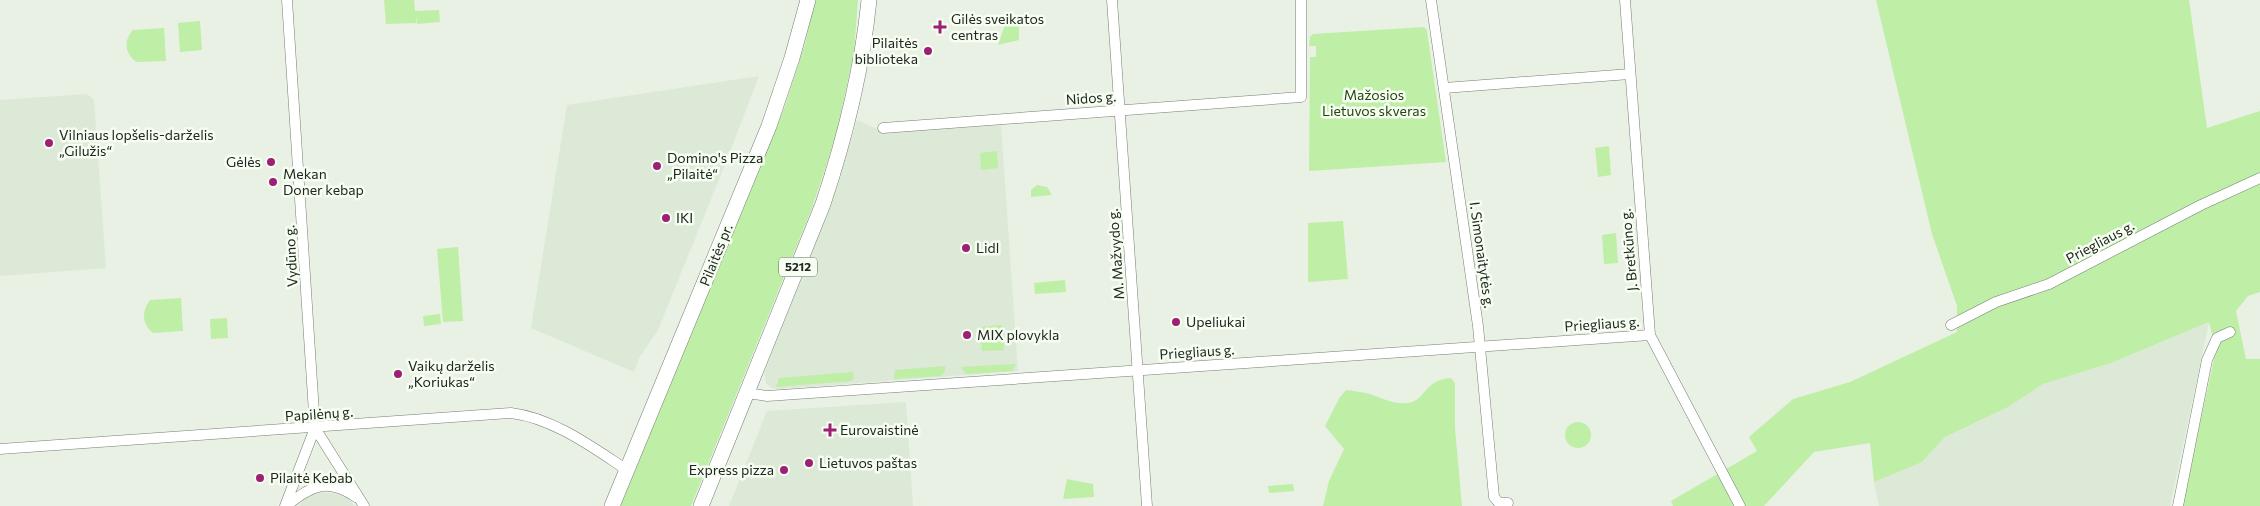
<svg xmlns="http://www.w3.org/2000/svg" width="2260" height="506" viewBox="0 0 2260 506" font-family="Commissioner,sans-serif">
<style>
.built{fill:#dce9d6}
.green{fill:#bfeea7}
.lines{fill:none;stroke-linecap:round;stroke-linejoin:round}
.street-casing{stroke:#767e73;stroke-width:11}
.primary-casing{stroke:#767e73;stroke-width:16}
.street{stroke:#fff;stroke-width:10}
.primary{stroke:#fff;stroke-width:15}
.poi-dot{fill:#9e1f73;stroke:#f6fef2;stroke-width:2}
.labels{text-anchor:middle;stroke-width:5;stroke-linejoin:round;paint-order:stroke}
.shield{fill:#f6fef2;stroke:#626660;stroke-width:1}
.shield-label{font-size:12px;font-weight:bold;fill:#222521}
.poi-label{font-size:14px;fill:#222521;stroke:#f6fef2;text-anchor:start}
.park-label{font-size:14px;fill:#254510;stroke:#f6fef2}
.street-label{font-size:14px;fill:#222521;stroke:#f6fef2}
</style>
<rect width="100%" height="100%" fill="#e9f1e5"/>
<g class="built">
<polygon points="759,76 726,162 658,330 639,358 634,372 531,328 567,105"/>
<polygon points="87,94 94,100 106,268 0,276 0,100"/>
<polygon points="857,120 883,132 1001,125 1018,371 779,389 772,388 766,383 764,371 831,206"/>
<polygon points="2209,322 2170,506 1879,506 1874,482 1922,462 1945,437 2008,407 2043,384 2111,363"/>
<polygon points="906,402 913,506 729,506 767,411"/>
<polygon points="318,492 334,493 347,497 355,506 298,506 307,497"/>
</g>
<g class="green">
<polygon points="384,0 414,0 415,11 439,10 440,22 417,24 416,16 416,23 386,24"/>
<polygon points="815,0 858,0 854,52 837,131 827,163 812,208 691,506 620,506 785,106 805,44"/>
<polygon points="1876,0 2189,0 2207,128 2260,111 2260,292 2248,296 2236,311 2246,359 2260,359 2260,506 2182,506 2216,350 2209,322 2111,363 2043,384 2008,407 1945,437 1922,462 1874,482 1870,443 1814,452 1764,506 1673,506 1671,501 1757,451 1749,437 1793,399 1850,382 1957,332 1957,306 1932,234"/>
<polygon points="1019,15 1019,40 998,45 1007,19"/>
<polygon points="200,21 202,50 180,52 178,23"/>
<polygon points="1424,27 1427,31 1446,162 1309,171 1310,57 1316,57 1316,46 1309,46 1310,37 1313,34"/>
<path d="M164 28 166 61 136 62C125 53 123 41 133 30Z"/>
<polygon points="1609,146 1611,175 1598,177 1595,148"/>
<polygon points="997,151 998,168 981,170 980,153"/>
<polygon points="1037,185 1047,187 1052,195 1031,197 1031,190"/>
<polygon points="1343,221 1348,279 1308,282 1308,223"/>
<polygon points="1616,233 1618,263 1604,264 1602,235"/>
<polygon points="458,247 463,321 443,322 437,249"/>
<polygon points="1065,280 1066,292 1035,294 1034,283"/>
<path d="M181 298 183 331 153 333C142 324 141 312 150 300Z"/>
<polygon points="440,314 441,324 424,326 423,316"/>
<polygon points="227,318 228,338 211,339 210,319"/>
<polygon points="1002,325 1004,350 982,351 980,327"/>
<polygon points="1016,364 1012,371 969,374 965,373 961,367"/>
<polygon points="945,366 945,371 941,376 894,379 895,370"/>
<polygon points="853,372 854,378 851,381 776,387 779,378"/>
<path d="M1451 378 1455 383V428L1462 506H1323L1329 481 1344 449 1325 426 1340 397 1346 390C1354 391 1363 392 1370 394 1381 398 1396 405 1408 403 1427 400 1423 380 1451 378Z"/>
<circle cx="1578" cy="435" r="13"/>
<polygon points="1067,479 1093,484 1094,497 1063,499"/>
<polygon points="1293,484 1294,491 1269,493 1268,486"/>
</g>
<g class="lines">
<defs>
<g id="street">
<polyline points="1112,0 1147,506"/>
<polyline points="1431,0 1478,326 1494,497 1499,503 1508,503"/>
<polyline points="1625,0 1650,335 1740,506"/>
<polyline points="1444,88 1630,74"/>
<polyline points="883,128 1301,97 1301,0"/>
<polyline points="1951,325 1996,302 2049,284 2201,205 2260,178"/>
<polyline points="747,393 767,396 1650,335"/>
<polyline points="315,428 364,506"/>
<path d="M0 449 511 413C553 418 592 447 627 470"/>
<polyline points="285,506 315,428 287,0"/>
<path d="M286 506C312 486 326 477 356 497"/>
<polyline points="2178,506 2207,360 2217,338 2230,332"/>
</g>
<g id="primary">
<polyline points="612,506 769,126 792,58 808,0"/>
<path d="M701 506 823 204C845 138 862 70 869 0"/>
</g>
</defs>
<use href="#street" class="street-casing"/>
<use href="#primary" class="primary-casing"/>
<use href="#street" class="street"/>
<use href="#primary" class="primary"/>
</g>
<g class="poi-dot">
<path d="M937.5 19.5h5v5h5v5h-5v5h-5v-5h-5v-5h5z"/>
<circle cx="928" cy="51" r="5"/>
<circle cx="49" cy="143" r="5"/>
<circle cx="271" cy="162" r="5"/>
<circle cx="657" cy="166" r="5"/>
<circle cx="273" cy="182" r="5"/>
<circle cx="666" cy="218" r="5"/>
<circle cx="966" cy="248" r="5"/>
<circle cx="1176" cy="322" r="5"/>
<circle cx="967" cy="335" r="5"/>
<circle cx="398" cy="374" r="5"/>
<path d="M827.5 422.5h5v5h5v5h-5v5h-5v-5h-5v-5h5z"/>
<circle cx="809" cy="463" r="5"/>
<circle cx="784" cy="470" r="5"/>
<circle cx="260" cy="478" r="5"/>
</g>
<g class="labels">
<rect class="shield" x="779" y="257.5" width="38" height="19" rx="4"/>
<g class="shield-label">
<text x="798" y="271">5212</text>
</g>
<g class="poi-label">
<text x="951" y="24">Gilės sveikatos<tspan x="951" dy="16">centras</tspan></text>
<text x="918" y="48" text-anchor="end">Pilaitės<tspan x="918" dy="16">biblioteka</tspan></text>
<text x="59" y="140">Vilniaus lopšelis-darželis<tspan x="59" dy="16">„Gilužis“</tspan></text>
<text x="667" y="163">Domino's Pizza<tspan x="667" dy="16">„Pilaitė“</tspan></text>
<text x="261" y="167" text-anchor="end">Gėlės</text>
<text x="283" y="179">Mekan<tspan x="283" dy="16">Doner kebap</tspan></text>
<text x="676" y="223">IKI</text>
<text x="976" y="253">Lidl</text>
<text x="1186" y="327">Upeliukai</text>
<text x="977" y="340">MIX plovykla</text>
<text x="408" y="371">Vaikų darželis<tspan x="408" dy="16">„Koriukas“</tspan></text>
<text x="840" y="435">Eurovaistinė</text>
<text x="819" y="468">Lietuvos paštas</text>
<text x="774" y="475" text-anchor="end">Express pizza</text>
<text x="270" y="483">Pilaitė Kebab</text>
</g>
<g class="park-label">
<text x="1374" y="100">Mažosios<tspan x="1374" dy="16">Lietuvos skveras</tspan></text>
</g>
<g class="street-label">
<text transform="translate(1091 98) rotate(-4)" y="5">Nidos g.</text>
<text transform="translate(2100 242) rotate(-28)" y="5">Priegliaus g.</text>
<text transform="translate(1629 250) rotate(-95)" y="5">J. Bretkūno g.</text>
<text transform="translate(1116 254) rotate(-94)" y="5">M. Mažvydo g.</text>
<text transform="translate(716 255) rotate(-68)" y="5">Pilaitės pr.</text>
<text transform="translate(1482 255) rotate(82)" y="5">I. Simonaitytės g.</text>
<text transform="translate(291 256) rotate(-93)" y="5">Vydūno g.</text>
<text transform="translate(1602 324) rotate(-4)" y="5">Priegliaus g.</text>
<text transform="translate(1197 352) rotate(-4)" y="5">Priegliaus g.</text>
<text transform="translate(319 414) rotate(-4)" y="5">Papilėnų g.</text>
</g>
</g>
</svg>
